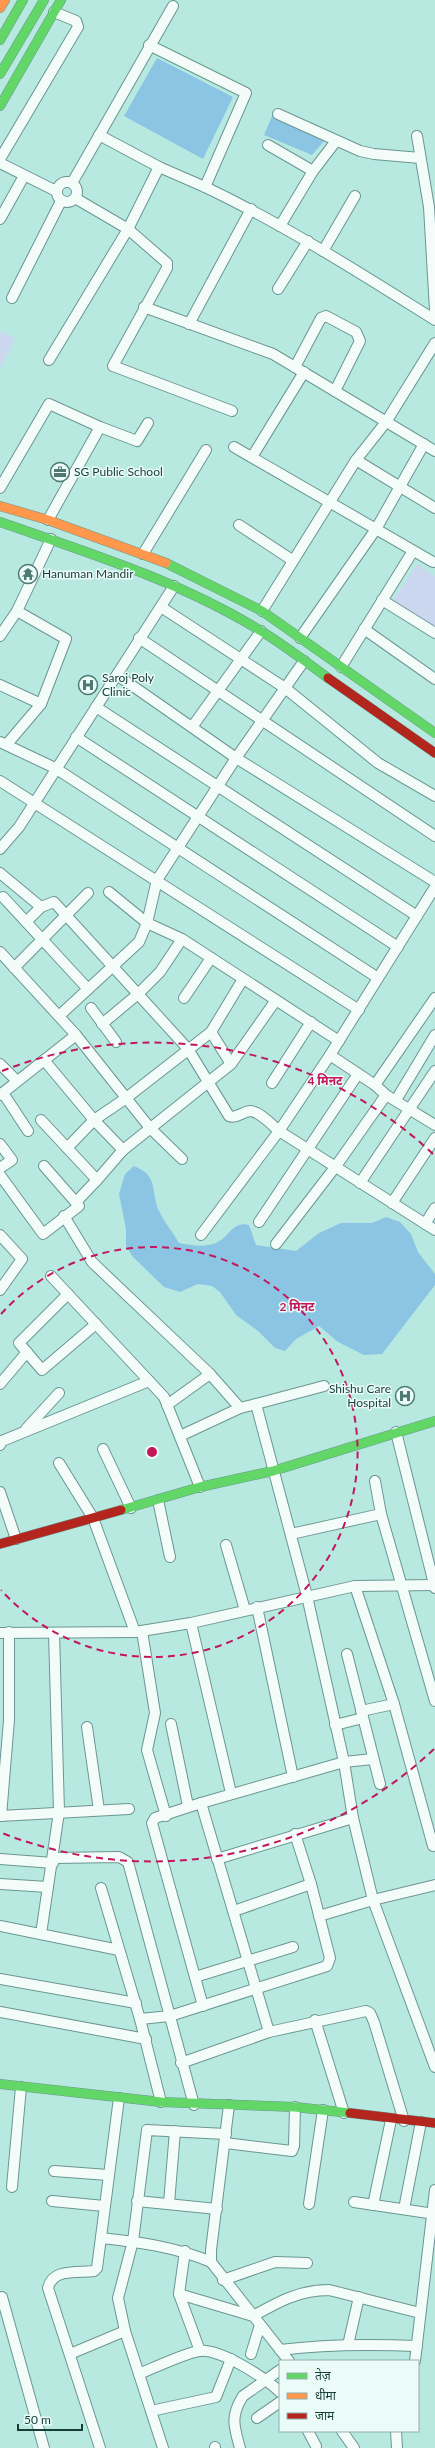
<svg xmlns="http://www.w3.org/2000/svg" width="435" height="2448" viewBox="0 0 435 2448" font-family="Lato,'Noto Sans Devanagari',sans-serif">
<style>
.green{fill:#cbd6ef}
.water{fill:#8cc5e4}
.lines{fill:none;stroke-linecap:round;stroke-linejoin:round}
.street-casing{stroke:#6b9691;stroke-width:12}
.fast-casing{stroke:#6b9691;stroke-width:10}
.slow-casing{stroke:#6b9691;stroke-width:10}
.jam-casing{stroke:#6b9691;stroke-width:10}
.street{stroke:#f4fcfa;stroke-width:10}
.fast{stroke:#63d668;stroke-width:9}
.slow{stroke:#ff974d;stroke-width:9}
.jam{stroke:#b3261e;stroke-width:9}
.ring{fill:none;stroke:#c2185b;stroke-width:2;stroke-dasharray:7 5}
.labels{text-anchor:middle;stroke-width:3;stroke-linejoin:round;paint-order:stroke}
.poi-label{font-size:12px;fill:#173d38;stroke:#eafbf8;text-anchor:start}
.centre{fill:#c2185b;stroke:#eafbf8;stroke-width:2}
.ring-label{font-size:12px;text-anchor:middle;font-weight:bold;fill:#c2185b;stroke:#eafbf8;stroke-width:3;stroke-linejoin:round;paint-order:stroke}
</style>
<rect width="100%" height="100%" fill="#b7e9e1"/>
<g class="green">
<polygon points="0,331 15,339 0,369"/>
<polygon points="417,564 435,576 435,628 392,602"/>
</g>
<g class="water">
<polygon points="157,58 233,97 203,159 124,116"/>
<polygon points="273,114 325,140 312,155 264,135"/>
<path d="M134 1166C159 1176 150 1190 159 1211 164 1222 173 1232 179 1243 191 1245 203 1248 216 1243 230 1237 232 1221 249 1225L256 1245 296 1251 319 1233 341 1223H372L386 1217 400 1222 411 1234 418 1252 435 1274V1285L382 1354 364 1355 338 1342 319 1326 296 1339 285 1351 275 1348 258 1331 236 1315 220 1292 212 1286 198 1284 180 1292 164 1287 133 1257 126 1246V1229L119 1194 125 1174Z"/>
</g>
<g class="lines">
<defs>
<g id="street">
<polyline points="278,114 360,151 374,154 420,158"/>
<polyline points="99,135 159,167 205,187 246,93 149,45"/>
<polyline points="417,136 429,207 435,310"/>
<polyline points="268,145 313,171"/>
<polyline points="0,159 78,27 76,21 54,12"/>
<polyline points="0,163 56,191"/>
<circle cx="67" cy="192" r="10"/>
<polyline points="72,183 173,6"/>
<path d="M205 187C285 225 360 273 435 320"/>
<polyline points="75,198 128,229 167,263 167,268 113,366 232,411"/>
<polyline points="0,219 24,176"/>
<polyline points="280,226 313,171 336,141"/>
<polyline points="323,251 355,196"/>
<polyline points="278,289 308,241"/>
<polyline points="12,298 61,201"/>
<polyline points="144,307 273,354 435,451"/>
<polyline points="189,324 251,209"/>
<polyline points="49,360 128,229 159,167"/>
<polyline points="295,367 321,318 326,316 356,332 360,341 335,391"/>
<polyline points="100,427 137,441 148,423"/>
<polyline points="234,447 433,562"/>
<polyline points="252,457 304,372"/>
<polyline points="356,460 435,508"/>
<polyline points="0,488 49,404 100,427 48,520"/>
<polyline points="239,525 292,560"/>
<polyline points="143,554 206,450"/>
<polyline points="382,600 435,633"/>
<polyline points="161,607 285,688 378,763 435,796"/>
<polyline points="17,611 66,639 41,704"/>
<polyline points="262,611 356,460 386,422 435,343"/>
<polyline points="364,629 435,679"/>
<polyline points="0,636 17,611 51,539"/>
<polyline points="139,638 435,836"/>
<polyline points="300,638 376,529 424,444"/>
<polyline points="341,667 413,551"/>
<polyline points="117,675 236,758 435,882"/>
<polyline points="0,685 41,704 7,744"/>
<polyline points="96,707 417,916"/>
<polyline points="192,727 261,631"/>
<polyline points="76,737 398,947"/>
<polyline points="0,742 55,768 378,978"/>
<polyline points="0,781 359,1010"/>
<polyline points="0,849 19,827 174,586"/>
<polyline points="0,873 41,907 26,922"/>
<polyline points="109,892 147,923 182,939 339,1041"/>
<polyline points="3,897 88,989"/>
<path d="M41 907 54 902 188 1049 229 1116C236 1119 242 1112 250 1111 259 1111 272 1125 279 1131L435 1230"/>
<polyline points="0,952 76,1035 150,1128 182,1159"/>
<polyline points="14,968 88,893"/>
<polyline points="184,998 211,958"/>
<polyline points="91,1008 116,1042"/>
<polyline points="59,1016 139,942 147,923 157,880 236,758 304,661"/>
<polyline points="102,1024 138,994 160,972 182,939"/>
<polyline points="211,1032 231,1064"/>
<polyline points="330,1055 375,1085 386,1095 435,1125"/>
<polyline points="0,1064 17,1081"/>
<polyline points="272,1083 311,1022"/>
<polyline points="375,1085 435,998"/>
<polyline points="3,1093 28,1131"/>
<polyline points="0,1095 76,1035"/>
<polyline points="396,1100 435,1035"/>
<polyline points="41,1120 97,1180 123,1150 94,1120 44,1060"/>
<polyline points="0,1144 12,1160 0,1168"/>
<polyline points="67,1148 94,1120 125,1099 211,1032 243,979"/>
<polyline points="123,1150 231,1064 276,1000"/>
<polyline points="0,1175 43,1234 79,1206 44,1166"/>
<polyline points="360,1183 435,1071"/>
<polyline points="76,1202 97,1180"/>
<polyline points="392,1203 435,1138"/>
<polyline points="64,1216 92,1262 210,1374 240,1408"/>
<polyline points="259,1222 358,1074"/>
<polyline points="425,1224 435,1208"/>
<polyline points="0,1235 22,1259 0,1290"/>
<polyline points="201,1235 279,1131 330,1055 435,887"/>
<polyline points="276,1244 336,1166 386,1095"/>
<polyline points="51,1276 164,1397 200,1487"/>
<polyline points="68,1294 19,1343 42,1370 96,1324"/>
<polyline points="0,1384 27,1352"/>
<polyline points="256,1404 324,1386"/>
<polyline points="167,1405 210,1374"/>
<polyline points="26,1429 59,1393"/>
<polyline points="396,1432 435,1588"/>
<polyline points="180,1436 240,1408 256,1404 307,1596 344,1762 353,1818 373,1900 435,2067"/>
<polyline points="0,1445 2,1441 149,1381"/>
<polyline points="103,1449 131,1508"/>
<polyline points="59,1463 93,1518 135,1632"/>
<polyline points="375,1481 381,1514 435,1701"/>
<polyline points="0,1492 16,1539"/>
<polyline points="158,1500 170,1557"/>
<polyline points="291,1534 381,1514"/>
<polyline points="226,1545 245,1610"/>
<polyline points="355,1586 394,1704 433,1846"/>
<polyline points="257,1607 293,1777"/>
<polyline points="191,1623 231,1793"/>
<polyline points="142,1631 155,1713 147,1750 166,1816"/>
<polyline points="0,1633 135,1632 191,1623 355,1586 435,1585"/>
<polyline points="347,1654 380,1784"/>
<polyline points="361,1711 394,1704"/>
<polyline points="171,1724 188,1806"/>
<polyline points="335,1725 363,1718"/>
<polyline points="87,1727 99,1810"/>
<polyline points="201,1803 155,1818 152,1823 203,2006"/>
<polyline points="0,1816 129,1809"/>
<polyline points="1,1816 9,1720 9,1632"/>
<polyline points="54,1858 119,1857 128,1862 194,2105"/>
<polyline points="0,1859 53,1863"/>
<polyline points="217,1859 353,1818"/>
<polyline points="0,1884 48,1887"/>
<polyline points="101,1888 140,2019 161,2102"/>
<polyline points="234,1911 311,1884"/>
<polyline points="319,1916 373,1900 435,1885"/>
<polyline points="0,1926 119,1950"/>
<polyline points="41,1934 59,1812 54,1633"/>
<polyline points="195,1977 293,1947"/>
<polyline points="0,1979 136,2003"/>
<polyline points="0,2012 146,2039"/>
<polyline points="140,2019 170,2016 327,1966 330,1958 311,1884 295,1834"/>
<polyline points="315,2020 344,2113"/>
<polyline points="269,2032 201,1803 344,1762 373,1759"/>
<polyline points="181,2063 269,2032 366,2011 370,2013 374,2022 404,2121"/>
<polyline points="229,2105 211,2250 211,2262 289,2361"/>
<polyline points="225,2143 292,2151 294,2146 295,2107"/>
<polyline points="54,2171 108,2175"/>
<polyline points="12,2187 21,2087"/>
<polyline points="52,2201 104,2206"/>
<polyline points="137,2201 217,2209"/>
<polyline points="354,2202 435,2214"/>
<polyline points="169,2203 175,2131"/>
<polyline points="309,2204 323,2110"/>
<polyline points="373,2205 391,2120"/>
<polyline points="404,2209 421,2122"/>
<path d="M101 2238C139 2242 176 2247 211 2262"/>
<polyline points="185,2251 179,2294 200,2351"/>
<polyline points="223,2280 275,2262 307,2263"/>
<path d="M179 2294 253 2316C278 2302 299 2290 329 2290L420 2313"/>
<polyline points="2,2297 44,2448"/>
<polyline points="348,2345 359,2297"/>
<path d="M280 2350C326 2344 371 2344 417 2346"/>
<polyline points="70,2354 125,2331"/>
<polyline points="251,2354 260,2325"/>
<polyline points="415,2361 435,2190"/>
<path d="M139 2374C153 2368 186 2353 199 2351 220 2348 265 2378 280 2392"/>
<polyline points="151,2411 216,2397 231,2359"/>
<polyline points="257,2418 280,2402"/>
<polyline points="308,2431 316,2446"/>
<polyline points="342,2431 354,2448"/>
<polyline points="396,2431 397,2448"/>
<polyline points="215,2447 215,2448"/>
<path d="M100 2448 48 2288C53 2268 77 2273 94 2271L97 2268 119 2098"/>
<polyline points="163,2448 125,2331 118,2298 133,2241 147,2130 226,2134"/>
<path d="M240 2448C234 2427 230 2416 243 2396L280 2370"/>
</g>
<g id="fast">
<polyline points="0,40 23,0"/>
<polyline points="0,74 44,0"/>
<polyline points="0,106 61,0"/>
<path d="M0 522C89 553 180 581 261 631 284 645 306 662 328 678"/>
<polyline points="166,563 262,611 435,733"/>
<polyline points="121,1510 200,1487 273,1471 435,1421"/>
<polyline points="0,2084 161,2102 295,2107 350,2113"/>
</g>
<g id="slow">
<polyline points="0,8 5,0"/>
<polyline points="0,506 48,520 166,563"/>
</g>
<g id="jam">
<polyline points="328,678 435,753"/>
<polyline points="0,1544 121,1510"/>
<polyline points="350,2113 435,2123"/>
</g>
</defs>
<use href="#street" class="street-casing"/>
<use href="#fast" class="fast-casing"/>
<use href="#slow" class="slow-casing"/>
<use href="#jam" class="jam-casing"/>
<use href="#street" class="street"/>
<use href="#fast" class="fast"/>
<use href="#slow" class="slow"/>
<use href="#jam" class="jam"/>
</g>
<g class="ring">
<path d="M1 1314A205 205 0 1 1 1 1590"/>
<path d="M434 1749A410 410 0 0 1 2 1833M2 1071A410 410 0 0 1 434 1155"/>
</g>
<defs>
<symbol id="office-ring" viewBox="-11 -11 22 22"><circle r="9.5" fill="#eafbf8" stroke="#4f7973" stroke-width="1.5"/><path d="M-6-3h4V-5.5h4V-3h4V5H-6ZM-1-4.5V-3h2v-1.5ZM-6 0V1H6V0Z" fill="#4f7973"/></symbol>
<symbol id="temple-ring" viewBox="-11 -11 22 22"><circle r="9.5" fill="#eafbf8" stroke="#4f7973" stroke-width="1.5"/><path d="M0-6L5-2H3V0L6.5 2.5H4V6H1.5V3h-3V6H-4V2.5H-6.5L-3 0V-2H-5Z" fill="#4f7973"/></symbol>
<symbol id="hospital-ring" viewBox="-11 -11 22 22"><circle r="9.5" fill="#eafbf8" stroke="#4f7973" stroke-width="1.5"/><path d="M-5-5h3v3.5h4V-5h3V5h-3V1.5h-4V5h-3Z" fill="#4f7973"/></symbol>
</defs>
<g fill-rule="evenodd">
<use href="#office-ring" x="49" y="461" width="22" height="22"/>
<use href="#temple-ring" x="17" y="563" width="22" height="22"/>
<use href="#hospital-ring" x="77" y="674" width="22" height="22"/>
<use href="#hospital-ring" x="394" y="1385" width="22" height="22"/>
</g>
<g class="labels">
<g class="poi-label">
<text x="74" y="476">SG Public School</text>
<text x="42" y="578">Hanuman Mandir</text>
<text x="102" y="682">Saroj Poly<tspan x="102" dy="14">Clinic</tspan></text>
<text x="391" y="1393" text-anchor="end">Shishu Care<tspan x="391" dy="14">Hospital</tspan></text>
</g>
</g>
<circle cx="152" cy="1452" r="6" class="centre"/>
<g class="ring-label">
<text x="325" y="1085">4 मिनट</text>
<text x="297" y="1311">2 मिनट</text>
</g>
<rect x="279" y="2360" width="140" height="72" fill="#eafbf8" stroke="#96afab"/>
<rect x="287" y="2373" width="20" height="6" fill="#63d668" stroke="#96afab"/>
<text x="315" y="2380" font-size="12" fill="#173d38">तेज़</text>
<rect x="287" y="2393" width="20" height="6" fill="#ff974d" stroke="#96afab"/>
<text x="315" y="2400" font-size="12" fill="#173d38">धीमा</text>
<rect x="287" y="2413" width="20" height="6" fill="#b3261e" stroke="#96afab"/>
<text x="315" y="2420" font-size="12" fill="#173d38">जाम</text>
<path d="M18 2424v6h64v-6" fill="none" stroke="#173d38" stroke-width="2"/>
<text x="24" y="2424" font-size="12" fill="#173d38" stroke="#eafbf8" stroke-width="3" paint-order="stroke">50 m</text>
</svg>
